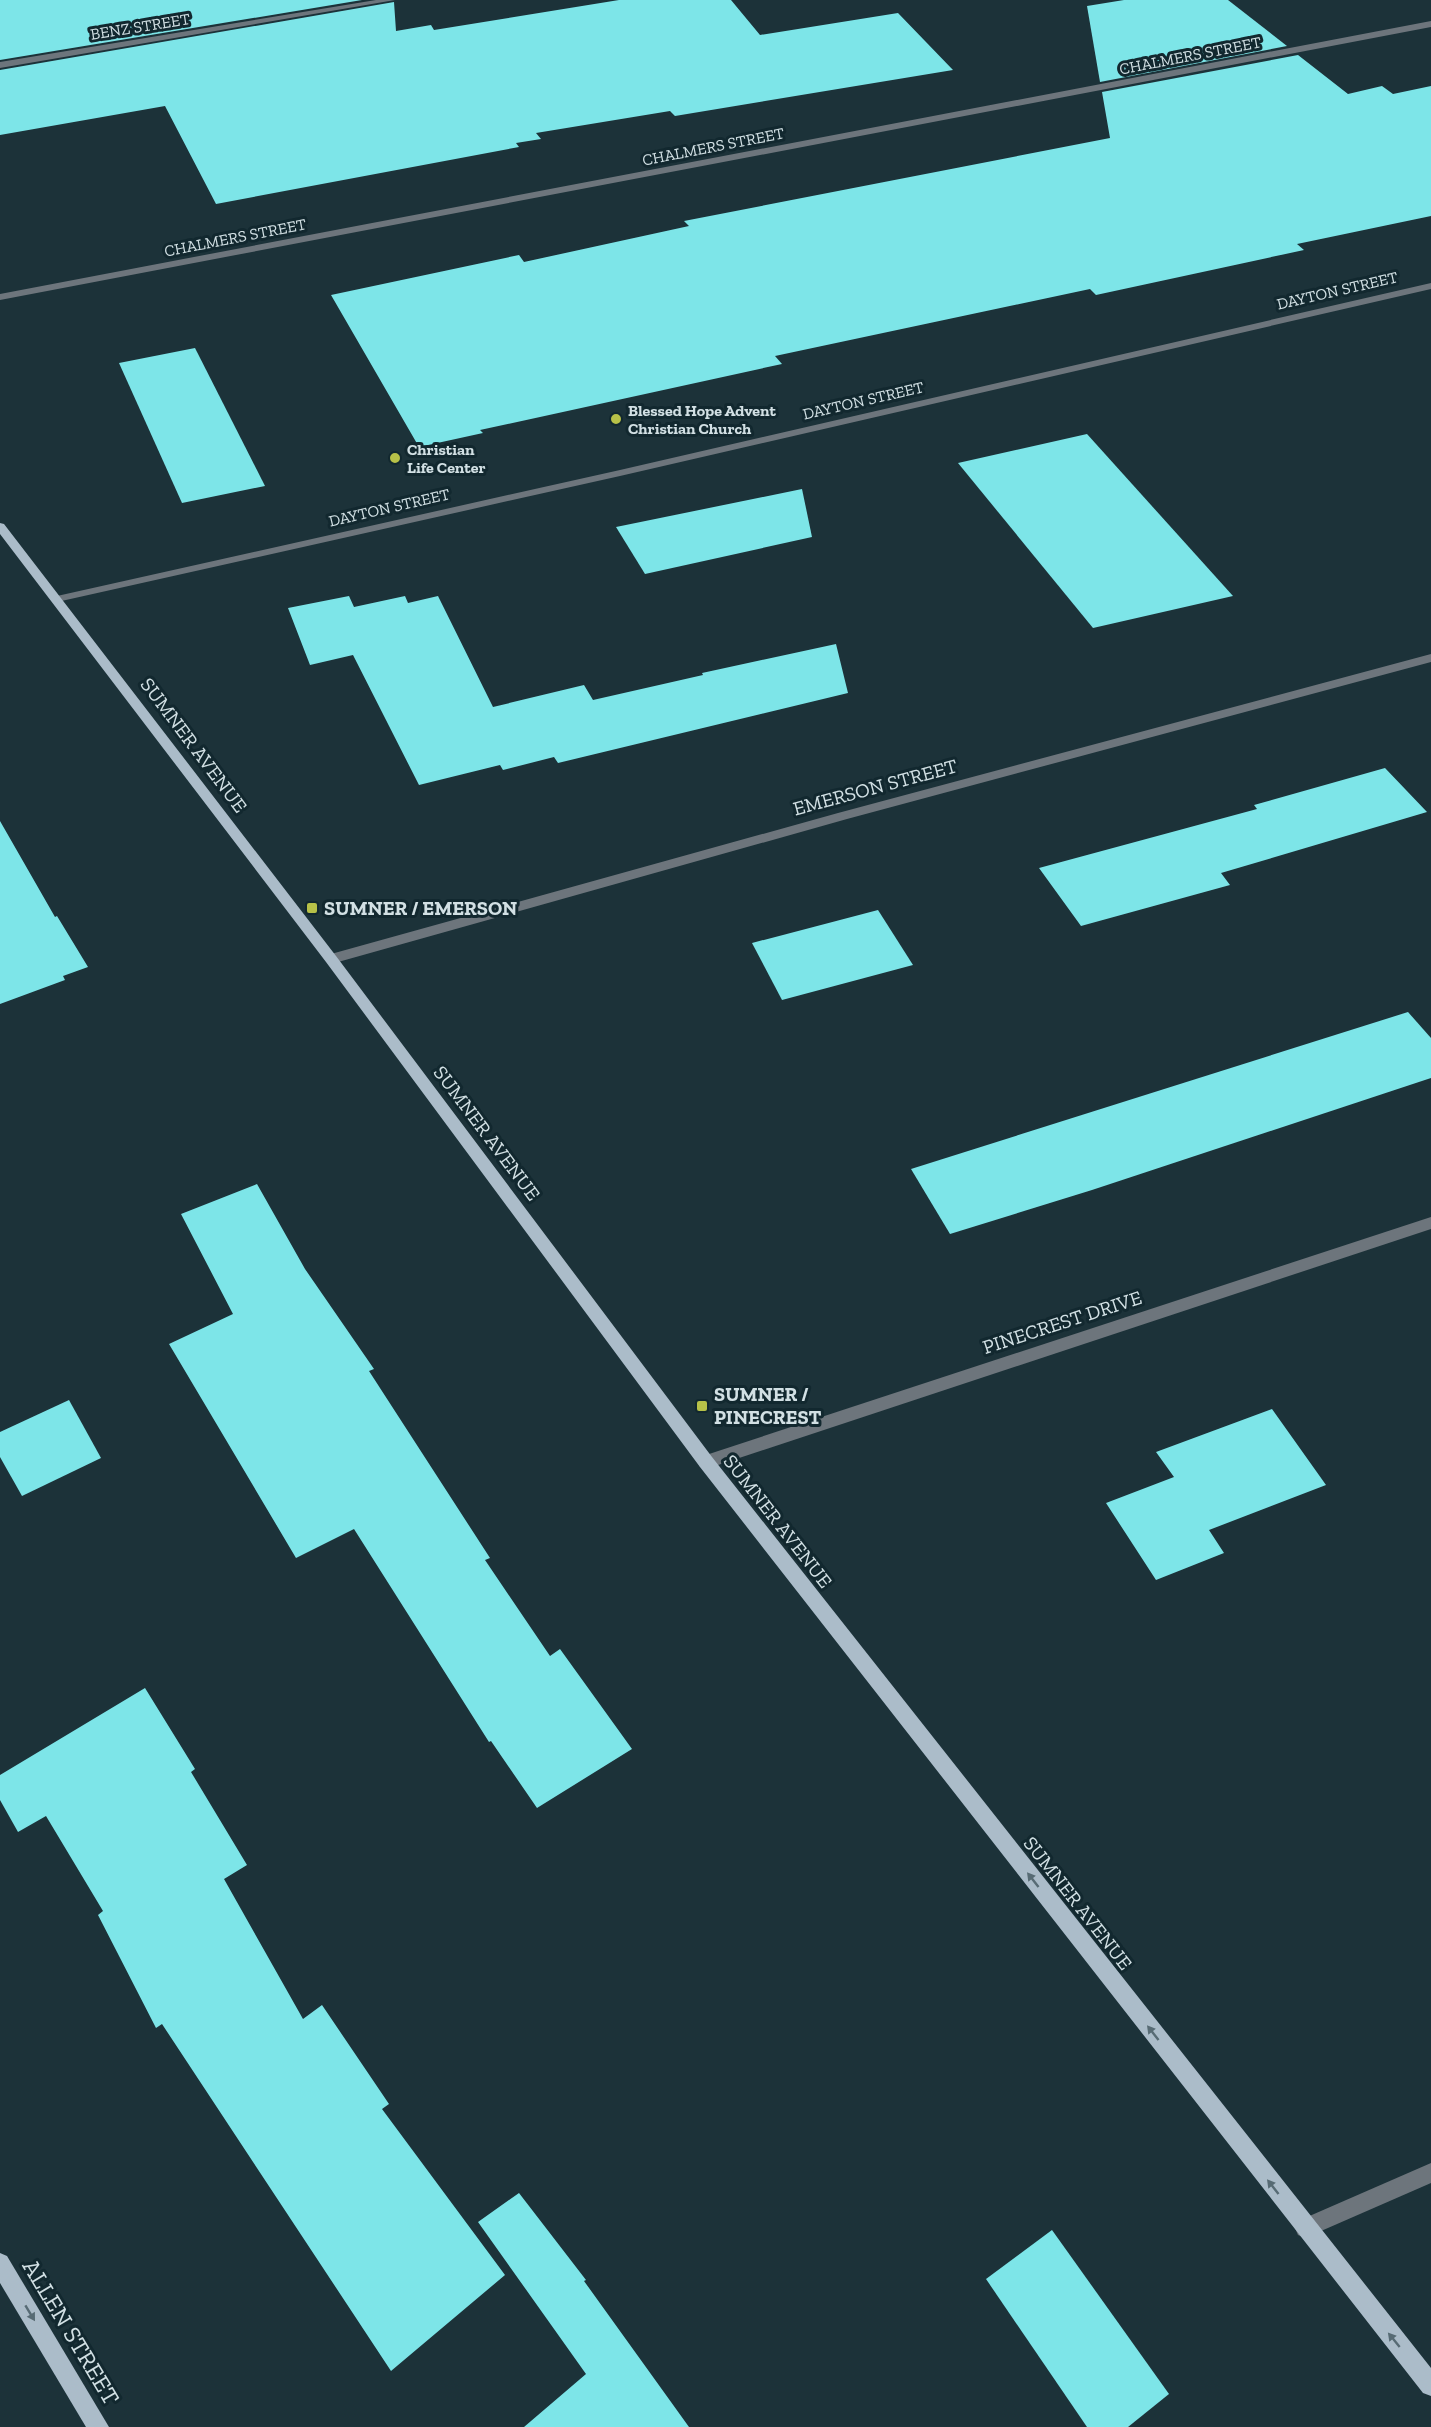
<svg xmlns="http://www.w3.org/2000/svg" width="1431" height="2427" viewBox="0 0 1431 2427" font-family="'Zilla Slab',serif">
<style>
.building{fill:#7de5e8}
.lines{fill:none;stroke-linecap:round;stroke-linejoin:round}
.minor{fill:#6d757c;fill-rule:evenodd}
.major{fill:#abbcc9;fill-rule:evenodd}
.oneway{fill:#576b74}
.poi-dot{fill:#b7c148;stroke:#12282f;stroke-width:2}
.labels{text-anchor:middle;stroke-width:6;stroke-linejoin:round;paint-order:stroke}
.far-street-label{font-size:16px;fill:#d2e0e4;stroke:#12282f}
.far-poi-label{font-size:16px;font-weight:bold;fill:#d2e0e4;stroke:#12282f;text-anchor:start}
.street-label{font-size:20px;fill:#d2e0e4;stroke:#12282f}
.poi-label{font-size:20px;font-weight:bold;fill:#d2e0e4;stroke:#12282f;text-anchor:start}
.near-street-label{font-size:24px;fill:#d2e0e4;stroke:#12282f}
</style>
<rect width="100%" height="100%" fill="#1c3239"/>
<g class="building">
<polygon points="0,0 362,0 0,60"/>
<polygon points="619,0 731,0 760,35 898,13 953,70 675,116 670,111 536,133 541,139 516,143 519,147 216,204 165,106 0,135 0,70 394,2 396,31 431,25 434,30"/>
<polygon points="1124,0 1228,0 1287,46 1100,82 1087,6"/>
<polygon points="1298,55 1348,94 1382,86 1393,94 1431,86 1431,216 1297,244 1304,250 1096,295 1090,289 775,356 782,364 480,430 483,433 419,447 331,295 519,255 524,262 689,226 684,221 1110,138 1102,92"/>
<polygon points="195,348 265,486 182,503 119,363"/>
<polygon points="1087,434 1233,596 1093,628 958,463"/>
<polygon points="802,489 812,537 645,574 616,527"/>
<polygon points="349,596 354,607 405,596 408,603 438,596 493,707 584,685 593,700 703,675 702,673 836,644 848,693 558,763 554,757 503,770 500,765 419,785 353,655 310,665 288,608"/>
<polygon points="1385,768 1427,812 1221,873 1230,885 1081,926 1039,868 1257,809 1254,805"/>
<polygon points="0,821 55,917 57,916 88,967 63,976 65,980 0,1004"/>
<polygon points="878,910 913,965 782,1000 752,943"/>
<polygon points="1408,1012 1431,1038 1431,1078 1092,1190 950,1234 911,1169"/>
<polygon points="257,1184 305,1269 374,1369 369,1371 490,1558 485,1560 550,1656 560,1649 632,1749 537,1808 491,1741 489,1742 354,1529 296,1558 169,1344 233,1314 181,1214"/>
<polygon points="69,1400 101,1458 22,1496 0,1457 0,1432"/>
<polygon points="1272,1409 1326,1485 1209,1530 1224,1553 1156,1580 1106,1503 1174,1477 1156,1452"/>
<polygon points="145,1688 195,1769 191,1772 247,1865 224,1879 303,2019 322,2005 389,2104 382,2109 505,2275 391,2371 162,2024 156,2028 98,1915 103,1911 46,1816 18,1832 0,1800 0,1775"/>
<polygon points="519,2193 586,2280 584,2281 689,2427 524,2427 586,2374 478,2222"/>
<polygon points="1052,2230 1169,2394 1128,2427 1087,2427 986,2279"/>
</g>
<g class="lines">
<g class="minor">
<polygon points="376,0 395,0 0,68 0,62"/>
<polygon points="1431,21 1431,27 0,300 0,294"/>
<polygon points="1431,283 1431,289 620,476 57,602 51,599 57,596 620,470"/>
<polygon points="1431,654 1431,662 847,819 331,964 324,959 331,954 838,813"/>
<polygon points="1431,1217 1431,1229 706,1469 700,1467 698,1462 700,1457 706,1455"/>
<polygon points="1431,2163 1431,2183 1305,2238 1298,2235 1295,2228 1298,2221"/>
</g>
<g class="major">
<polygon points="0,523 4,524 336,956 712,1457 1431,2368 1431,2396 1423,2393 700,1467 326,962 0,534"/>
<polygon points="0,2253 7,2256 109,2427 86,2427 0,2283"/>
</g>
</g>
<defs><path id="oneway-solid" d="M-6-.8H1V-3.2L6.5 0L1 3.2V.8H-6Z" transform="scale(1.5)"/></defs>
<g class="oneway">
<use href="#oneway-solid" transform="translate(1033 1880) rotate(-128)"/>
<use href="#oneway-solid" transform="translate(1153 2033) rotate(-128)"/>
<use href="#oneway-solid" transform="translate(1273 2187) rotate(-128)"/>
<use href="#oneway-solid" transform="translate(30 2313) rotate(59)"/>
<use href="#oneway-solid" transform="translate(1394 2340) rotate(-129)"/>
</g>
<g class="poi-dot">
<circle cx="616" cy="419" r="6"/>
<circle cx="395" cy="458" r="6"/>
<rect x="306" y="902" width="12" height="12" rx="3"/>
<rect x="696" y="1400" width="12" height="12" rx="3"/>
</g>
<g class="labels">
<g class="far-street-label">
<text transform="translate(140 26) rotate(-9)" y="6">BENZ STREET</text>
<text transform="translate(1190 55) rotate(-11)" y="6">CHALMERS STREET</text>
<text transform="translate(713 146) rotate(-11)" y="6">CHALMERS STREET</text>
<text transform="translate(235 237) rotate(-11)" y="6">CHALMERS STREET</text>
<text transform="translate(1337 290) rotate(-13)" y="6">DAYTON STREET</text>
<text transform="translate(863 400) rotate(-13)" y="6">DAYTON STREET</text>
<text transform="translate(389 507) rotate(-13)" y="6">DAYTON STREET</text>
</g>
<g class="far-poi-label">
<text x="628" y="416">Blessed Hope Advent<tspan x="628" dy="18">Christian Church</tspan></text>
<text x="407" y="455">Christian<tspan x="407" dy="18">Life Center</tspan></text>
</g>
<g class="street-label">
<text transform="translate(194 745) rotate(53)" y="7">SUMNER AVENUE</text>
<text transform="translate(875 787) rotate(-15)" y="7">EMERSON STREET</text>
<text transform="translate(487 1133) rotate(53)" y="7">SUMNER AVENUE</text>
<text transform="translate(1062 1322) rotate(-18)" y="7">PINECREST DRIVE</text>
<text transform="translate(778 1521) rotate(52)" y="7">SUMNER AVENUE</text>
<text transform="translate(1078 1903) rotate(52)" y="7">SUMNER AVENUE</text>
</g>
<g class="poi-label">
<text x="324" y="915">SUMNER / EMERSON</text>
<text x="714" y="1401">SUMNER /<tspan x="714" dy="23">PINECREST</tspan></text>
</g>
<g class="near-street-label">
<text transform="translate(71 2332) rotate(59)" y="8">ALLEN STREET</text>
</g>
</g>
</svg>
